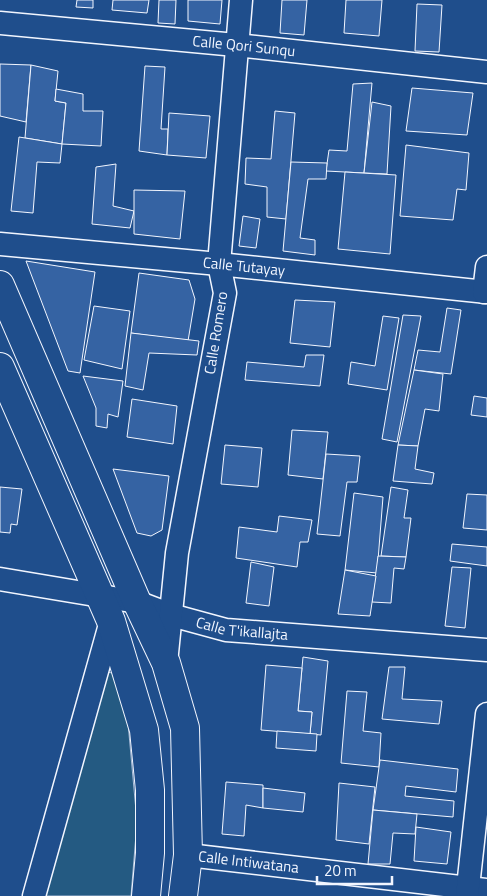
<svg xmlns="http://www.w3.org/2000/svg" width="487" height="896" viewBox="0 0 487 896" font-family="'Titillium Web',sans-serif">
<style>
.green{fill:#245a82;stroke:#a8bbd7}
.building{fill:#3563a3;stroke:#f2f6ff}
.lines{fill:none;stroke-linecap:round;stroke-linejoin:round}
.street-casing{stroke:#f2f6ff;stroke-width:25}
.secondary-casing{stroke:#f2f6ff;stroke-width:30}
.street{stroke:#1f4e8c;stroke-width:22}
.secondary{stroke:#1f4e8c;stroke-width:28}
.labels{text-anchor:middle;stroke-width:4;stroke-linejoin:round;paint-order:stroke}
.street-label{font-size:15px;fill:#f2f6ff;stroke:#1f4e8c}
</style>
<rect width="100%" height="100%" fill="#1f4e8c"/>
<polygon class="green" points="106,672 113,673 128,723 137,822 131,896 41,896"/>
<g class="building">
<polygon points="77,0 93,0 93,8 76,7"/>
<polygon points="113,0 149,0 147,13 112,10"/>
<polygon points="159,0 176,0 175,24 158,23"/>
<polygon points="188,0 222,0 220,24 188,21"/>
<polygon points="282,0 307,0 304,35 280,33"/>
<polygon points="346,0 382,0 379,36 344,33"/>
<polygon points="417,4 442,5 439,52 415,51"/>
<polygon points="0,64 31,65 26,122 0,116"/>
<polygon points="31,65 58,71 55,101 66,103 62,144 25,138"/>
<polygon points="145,66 165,67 161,129 168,129 167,155 139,151"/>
<polygon points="372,83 364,173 326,171 329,150 347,151 353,84"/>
<polygon points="412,88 473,93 467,135 406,131"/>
<polygon points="56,89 83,94 83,111 103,111 101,146 62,144 66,103 55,101"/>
<polygon points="372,102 391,106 387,174 364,173"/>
<polygon points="275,111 295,113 286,219 267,217 267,187 245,184 246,158 271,159"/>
<polygon points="169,113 210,116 206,158 167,155"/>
<polygon points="19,137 62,144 60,163 37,162 33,213 11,211"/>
<polygon points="406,145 469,153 466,190 457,189 453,220 400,216"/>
<polygon points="291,162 327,163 326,179 308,179 300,238 315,240 315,255 283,251"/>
<polygon points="116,164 113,206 134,211 130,228 92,224 96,167"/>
<polygon points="345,172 396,175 390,254 338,249"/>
<polygon points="134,190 185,191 180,239 134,234"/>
<polygon points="243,216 260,219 256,248 239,246"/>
<polygon points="26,261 95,272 80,373 68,371"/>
<polygon points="139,273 189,280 195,299 188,341 131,333"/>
<polygon points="295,300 335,302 330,347 290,343"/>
<polygon points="94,306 130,311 122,369 84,360"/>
<polygon points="447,308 461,310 451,374 414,370 418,350 440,352"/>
<polygon points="403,315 421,316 397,442 382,439"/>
<polygon points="383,316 399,318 387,390 348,384 351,362 375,366"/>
<polygon points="131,333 199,341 197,355 149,353 143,390 125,386"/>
<polygon points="306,355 324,355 320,386 245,380 247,362 304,367"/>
<polygon points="414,370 443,374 439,411 425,409 418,446 398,445"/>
<polygon points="83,376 123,381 118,417 108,414 107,428 96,426 96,408"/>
<polygon points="474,396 487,398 487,417 471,415"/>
<polygon points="132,399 177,406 173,444 127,437"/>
<polygon points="292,430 328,432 323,479 288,475"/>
<polygon points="225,445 262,448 258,487 221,484"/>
<polygon points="398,445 418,446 415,469 434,473 432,484 393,481"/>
<polygon points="326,454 360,456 357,482 347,482 340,536 317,534"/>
<polygon points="113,469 169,476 162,530 151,536 137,533"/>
<polygon points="0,487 22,489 17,525 11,524 10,533 0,532"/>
<polygon points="391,487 408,490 404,518 411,518 406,557 381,556"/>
<polygon points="354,493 383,497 377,573 345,570"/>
<polygon points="467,494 487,495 487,530 463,528"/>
<polygon points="279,516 312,520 308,542 300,542 297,567 236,558 239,527 277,532"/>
<polygon points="452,544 487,547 487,566 450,561"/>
<polygon points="378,556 406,557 404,569 394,568 391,603 372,602"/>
<polygon points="251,562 274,567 269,606 246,603"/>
<polygon points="452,567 471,568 465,628 445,626"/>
<polygon points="345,570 376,576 370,616 338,614"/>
<polygon points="303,657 328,661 321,735 310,734 312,712 298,711"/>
<polygon points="266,665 302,668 298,711 312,712 310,734 261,730"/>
<polygon points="389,667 405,667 402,699 442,701 439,724 382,719"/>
<polygon points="347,691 367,692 363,731 381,733 379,767 341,763"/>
<polygon points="277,731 317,734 316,751 276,748"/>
<polygon points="380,760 458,769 456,792 406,786 405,796 454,801 453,817 373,810"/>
<polygon points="226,782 263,785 263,808 246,805 244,836 222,834"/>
<polygon points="339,783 375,787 369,844 336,840"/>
<polygon points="263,788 305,793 303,812 263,808"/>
<polygon points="373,810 417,814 415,834 393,833 390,864 368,864"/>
<polygon points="416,827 451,832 447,864 414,861"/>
</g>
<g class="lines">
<defs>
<g id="street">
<path id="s1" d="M0 23 236 45 487 72"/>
<path id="s2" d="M0 244 219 264 487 292"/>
<polyline points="484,292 487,267"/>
<path id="s3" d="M0 579 137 602 171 615 226 630 487 650"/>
<polyline points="166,663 177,553 225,293 219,264 241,0"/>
<path id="s4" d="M188 855 487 890"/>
<polyline points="34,896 111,621"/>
<polyline points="467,896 487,714"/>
</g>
<g id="secondary">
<polyline points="0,285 137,602 166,663 185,728 188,855 183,896"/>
<polyline points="0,367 111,621 144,730 150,790 150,853 146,896"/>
</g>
</defs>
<use href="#street" class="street-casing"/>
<use href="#secondary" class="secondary-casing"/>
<use href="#street" class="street"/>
<use href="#secondary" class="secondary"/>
</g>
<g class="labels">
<g class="street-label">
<text dy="5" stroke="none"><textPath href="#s1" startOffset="245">Calle Qori Sunqu</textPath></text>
<text dy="5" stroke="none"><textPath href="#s2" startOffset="245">Calle Tutayay</textPath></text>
<text transform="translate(216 333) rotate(-81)" y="5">Calle Romero</text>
<text dy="5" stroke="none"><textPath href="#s3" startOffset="248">Calle T'ikallajta</textPath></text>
<text dy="5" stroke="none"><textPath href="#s4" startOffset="61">Calle Intiwatana</textPath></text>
</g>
</g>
<path d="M317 876v8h75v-8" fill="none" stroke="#f2f6ff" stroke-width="2.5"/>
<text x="324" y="876" font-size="15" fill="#f2f6ff" stroke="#1f4e8c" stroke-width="4" paint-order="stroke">20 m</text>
</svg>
